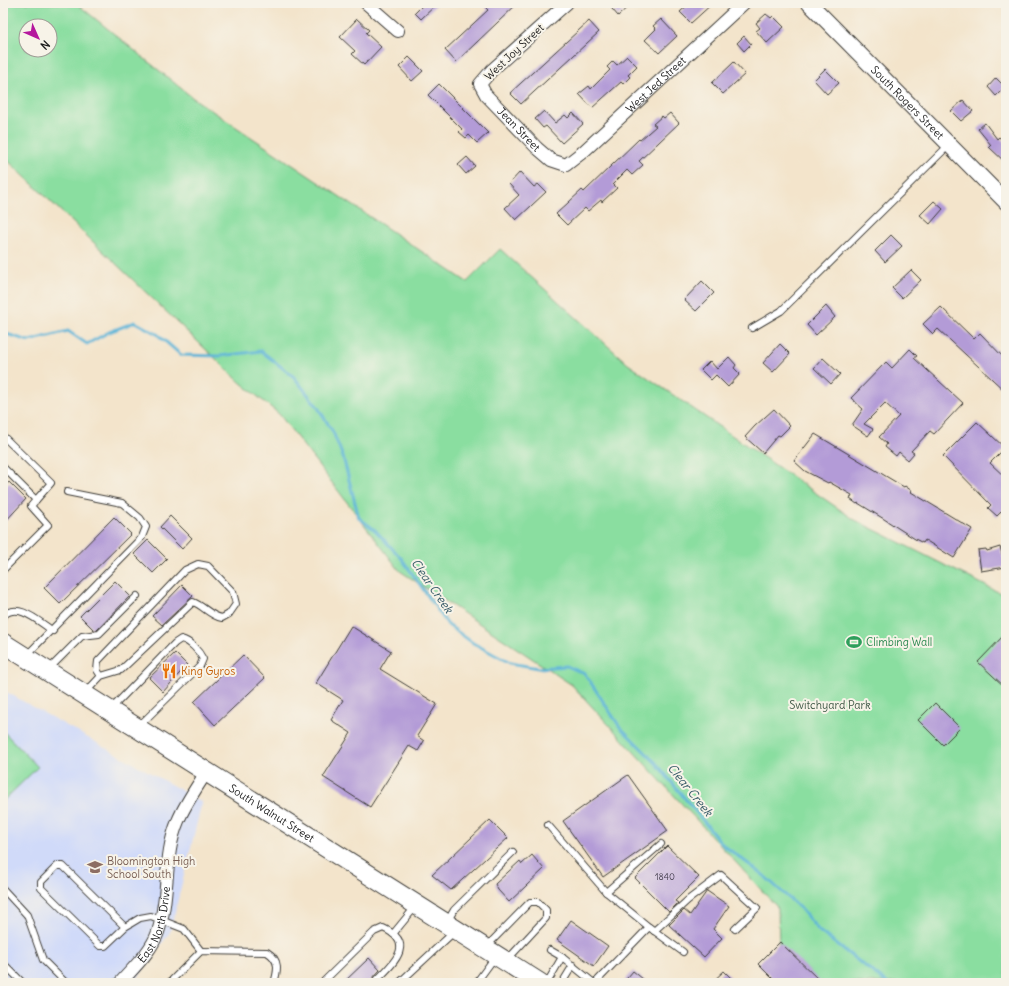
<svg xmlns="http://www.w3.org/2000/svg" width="1009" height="986" viewBox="0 0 1009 986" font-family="Delius,sans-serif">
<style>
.built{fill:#d0daf9}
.green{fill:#8adea0;stroke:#537d5e;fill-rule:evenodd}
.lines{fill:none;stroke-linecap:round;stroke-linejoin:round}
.stream{stroke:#5ab4d7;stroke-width:3}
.building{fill:#b39bd7}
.service-casing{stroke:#3c3a36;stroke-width:8}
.minor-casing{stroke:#3c3a36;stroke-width:14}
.tertiary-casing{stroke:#3c3a36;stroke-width:17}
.primary-casing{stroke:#3c3a36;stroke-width:21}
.service{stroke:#fff;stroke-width:6}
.minor{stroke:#fff;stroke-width:12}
.tertiary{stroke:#fff;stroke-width:15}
.primary{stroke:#fff;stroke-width:19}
.labels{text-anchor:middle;stroke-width:4;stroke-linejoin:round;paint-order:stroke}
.number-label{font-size:9px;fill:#423c4b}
.street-label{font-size:11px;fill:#1c1c1c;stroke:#f7f3e8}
.leisure-label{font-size:11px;fill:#27864d;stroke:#f7f3e8;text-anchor:start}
.food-label{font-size:11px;fill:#c56008;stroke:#f7f3e8;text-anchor:start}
.park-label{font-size:11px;fill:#3d5644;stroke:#f7f3e8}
.education-label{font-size:11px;fill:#785e54;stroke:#f7f3e8;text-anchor:start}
.water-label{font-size:12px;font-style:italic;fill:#355967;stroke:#f7f3e8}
</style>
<rect width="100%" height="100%" fill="#f7f3e8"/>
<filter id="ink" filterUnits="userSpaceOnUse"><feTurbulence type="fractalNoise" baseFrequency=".025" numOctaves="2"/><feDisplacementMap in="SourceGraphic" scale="8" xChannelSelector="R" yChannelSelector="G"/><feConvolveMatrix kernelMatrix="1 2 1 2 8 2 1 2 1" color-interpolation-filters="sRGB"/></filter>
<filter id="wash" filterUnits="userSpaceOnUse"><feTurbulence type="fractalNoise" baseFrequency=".012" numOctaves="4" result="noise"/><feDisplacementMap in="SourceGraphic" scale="16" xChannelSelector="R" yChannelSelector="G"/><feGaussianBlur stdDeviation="0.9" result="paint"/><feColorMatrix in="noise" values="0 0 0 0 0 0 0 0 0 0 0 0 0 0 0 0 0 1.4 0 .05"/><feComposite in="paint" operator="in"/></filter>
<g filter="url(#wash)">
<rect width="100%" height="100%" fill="#f3e4cb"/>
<polygon class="built" points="3,690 202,802 170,932 134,983 3,983"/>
<g class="green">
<path d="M3 3H76L193 98 467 282 500 249 628 364 855 520 1006 596V983H813L779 948 778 908 572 685 400 571 279 414 240 382 3 156ZM26 26H50V50H26Z"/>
<polygon points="3,731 38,767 3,801"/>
</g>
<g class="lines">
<polyline class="stream" points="3,333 29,341 68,331 87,344 109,332 135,322 157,334 181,355 220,356 261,351 294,377 317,406 333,432 343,457 359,518 375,530 402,559 448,625 473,643 510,663 539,668 567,666 585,674 620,727 656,763 723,845 762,874 801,909 819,931 887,983"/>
</g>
<g id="blocks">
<g class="building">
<polygon points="425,3 438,3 421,19 415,13"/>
<polygon points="489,3 518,3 456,62 445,50 488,10 485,7"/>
<polygon points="607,3 632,3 618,16"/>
<polygon points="690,3 713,3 691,23 680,12"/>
<polygon points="766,14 771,18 773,16 784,27 767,43 756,31 760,28 756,23"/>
<polygon points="357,19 369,30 366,33 381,47 364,65 352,54 355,51 340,37"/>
<polygon points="661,19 677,36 659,53 645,40 656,29 653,26"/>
<polygon points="589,21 599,32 521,104 510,93"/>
<polygon points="744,36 751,44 744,51 737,43"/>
<polygon points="627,56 637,66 628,75 630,77 623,84 621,82 592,108 579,94 589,86 591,89 610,70 607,67 613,61 617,65"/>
<polygon points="409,57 423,71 412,81 399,67"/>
<polygon points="734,62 745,74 723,94 712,83"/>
<polygon points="825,69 839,83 827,94 814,80"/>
<polygon points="996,78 1005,87 996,96 988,87"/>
<polygon points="439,84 488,133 477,143 469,135 466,138 459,132 462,129 428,95"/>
<polygon points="963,100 973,111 961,121 951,111"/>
<polygon points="544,111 555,123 565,115 568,118 573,113 583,124 562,143 546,126 543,128 535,119"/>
<polygon points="670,113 679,123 639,161 643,165 632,175 627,170 613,184 617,188 602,202 601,200 588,211 585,208 567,225 556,214 582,190 584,192 639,139 640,140 656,126 653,124 662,116 664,118"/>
<polygon points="985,123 997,139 999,137 1006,143 1006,163 989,147 991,145 978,129"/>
<polygon points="467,157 475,166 466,174 458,165"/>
<polygon points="520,172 534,187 538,184 546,192 516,220 505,208 519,195 509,184"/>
<polygon points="934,201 943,209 930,224 920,215"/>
<polygon points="891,235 902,246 885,262 875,251"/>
<polygon points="911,270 921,280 902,298 892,288"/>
<polygon points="702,281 714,293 696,311 684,300"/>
<polygon points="826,306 835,317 816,335 807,325"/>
<polygon points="941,307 974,339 980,333 1006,360 1006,392 938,329 933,334 923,324"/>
<polygon points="780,344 790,354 773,372 763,363"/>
<polygon points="910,349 917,356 914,358 963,403 934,434 930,431 911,451 914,453 908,460 899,452 896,456 885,447 887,444 879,437 899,416 885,403 864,424 873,429 868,436 852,425 863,409 851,398 886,362 892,368"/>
<polygon points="729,357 736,365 734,368 740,374 728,387 716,375 711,380 701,370 710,361 717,369"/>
<polygon points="823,358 840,374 831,384 814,368"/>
<polygon points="774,409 790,426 780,436 778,435 763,453 745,437 755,426"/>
<polygon points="977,422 1005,448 990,463 1006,478 1006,507 997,516 988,508 991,505 943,456"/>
<polygon points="815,434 904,487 905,486 912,491 911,492 972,529 954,558 925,540 923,543 915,539 884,519 858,503 857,504 850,499 852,495 829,482 828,483 805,471 794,461"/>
<polygon points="9,482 26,499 3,524 3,488"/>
<polygon points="170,516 192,538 182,549 160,527"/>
<polygon points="114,517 131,534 60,604 44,588"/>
<polygon points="148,540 167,559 153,573 134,554"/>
<polygon points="1000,547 1006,567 981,571 978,550 986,549 987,551"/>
<polygon points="115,581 130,596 97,630 94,630 80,616"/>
<polygon points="182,585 193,596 162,625 152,616"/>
<polygon points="351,626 391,651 380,669 437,704 417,736 424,741 418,751 409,746 370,807 323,777 351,733 331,720 343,700 316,683"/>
<polygon points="1006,633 1006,688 978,662"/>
<polygon points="175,653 187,665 163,692 149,678"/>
<polygon points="243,655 265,678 215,725 194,702"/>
<polygon points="935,703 960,728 943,745 918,720"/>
<polygon points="628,775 668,831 603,877 563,821"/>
<polygon points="490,820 508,838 451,890 432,875"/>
<polygon points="667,846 699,877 675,901 678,903 669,912 635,878"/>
<polygon points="532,855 544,869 509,902 498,890 495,884 520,861 522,864"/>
<polygon points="707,891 729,906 713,929 722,938 704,957 669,925 684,910 690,915"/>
<polygon points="571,920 608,946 594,966 557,940"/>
<polygon points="780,942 822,983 777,983 758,964"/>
<polygon points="369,958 380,970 371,980 367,983 343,983"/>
<polygon points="633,971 648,983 623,983"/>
<polygon points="724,971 736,983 711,983"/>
</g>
</g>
</g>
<g filter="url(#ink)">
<use href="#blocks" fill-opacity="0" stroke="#3c3a36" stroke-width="1"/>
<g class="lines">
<defs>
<g id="service">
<polyline points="752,328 781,311 949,145"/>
<polyline points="3,436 51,483 36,500"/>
<polyline points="3,467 36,500 31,506 48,525 3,570"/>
<path d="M3 616C18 601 39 622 53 631"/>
<polyline points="26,656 142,537 146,527 140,518 122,503 67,492"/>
<polyline points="48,670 82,636 99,634 137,596"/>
<path d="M85 693 101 676 121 670 193 602C204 606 210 616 222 618L229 614 236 604 233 592 208 566 198 564 185 570 98 661 97 670 101 676"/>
<path d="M111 709 175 643 181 639C190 641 199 651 203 659L200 666 139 726"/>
<polyline points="548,825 606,892 649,927"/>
<polyline points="3,889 27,915 43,960 66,983"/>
<polyline points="606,892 661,844"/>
<polyline points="447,922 454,910 513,852"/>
<polyline points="125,927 63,866 57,866 41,882 41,888 100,946 105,946 125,927 140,918 151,916 184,929 201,951"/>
<polyline points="654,931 688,900 721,875 757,908 735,929"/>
<polyline points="393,934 416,906"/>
<polyline points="487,946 530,902 538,902 546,910 546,918 507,960"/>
<polyline points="550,950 562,957"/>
<polyline points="3,963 23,983"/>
<path d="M169 983 201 951 267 952C280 960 278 970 274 983"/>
<path d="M322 983 374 932 383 928C419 944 390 966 374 983"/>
<polyline points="399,983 454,932"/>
<polyline points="476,983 495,957"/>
<polyline points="547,983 562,957 594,983"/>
<polyline points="562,983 573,965"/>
<polyline points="595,983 649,927 683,952"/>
</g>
<g id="minor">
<polyline points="366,3 398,31"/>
<path id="s1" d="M567 3 492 70 480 84 486 95 537 148 551 160 566 165 584 151 744 3"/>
<path id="s2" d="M120 983C134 967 151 952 158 932 170 896 163 856 178 821 185 804 197 787 207 771"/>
</g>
<g id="tertiary">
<path id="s3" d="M809 3 1006 202"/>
</g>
<g id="primary">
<path id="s4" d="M3 643 540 983"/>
</g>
</defs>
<use href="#service" class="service-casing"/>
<use href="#minor" class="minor-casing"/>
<use href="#tertiary" class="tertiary-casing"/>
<use href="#primary" class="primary-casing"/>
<use href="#service" class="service"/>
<use href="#minor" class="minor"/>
<use href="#tertiary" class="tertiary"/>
<use href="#primary" class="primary"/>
</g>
</g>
<defs>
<symbol id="stadium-bare" viewBox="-9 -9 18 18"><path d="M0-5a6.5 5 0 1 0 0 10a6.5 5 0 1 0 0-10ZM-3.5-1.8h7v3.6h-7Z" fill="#2e9e5b" stroke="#f7f3e8" stroke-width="2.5" paint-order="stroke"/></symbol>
<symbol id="restaurant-bare" viewBox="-9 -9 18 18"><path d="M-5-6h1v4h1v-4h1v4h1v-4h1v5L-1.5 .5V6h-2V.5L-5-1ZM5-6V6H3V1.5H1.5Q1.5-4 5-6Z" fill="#e8710a" stroke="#f7f3e8" stroke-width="2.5" paint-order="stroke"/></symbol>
<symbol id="school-bare" viewBox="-9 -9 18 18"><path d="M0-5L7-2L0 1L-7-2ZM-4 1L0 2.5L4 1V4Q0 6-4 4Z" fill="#8d6e63" stroke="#f7f3e8" stroke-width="2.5" paint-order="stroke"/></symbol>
</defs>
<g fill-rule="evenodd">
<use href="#stadium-bare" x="843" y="631" width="22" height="22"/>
<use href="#restaurant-bare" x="158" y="660" width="22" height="22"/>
<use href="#school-bare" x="84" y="856" width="22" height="22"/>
</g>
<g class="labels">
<g class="number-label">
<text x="665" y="880">1840</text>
</g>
<g class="street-label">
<text transform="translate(514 52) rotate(-43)" y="4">West Joy Street</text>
<text dy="4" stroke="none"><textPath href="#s1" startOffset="360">West Jed Street</textPath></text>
<text dy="4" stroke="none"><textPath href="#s3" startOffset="140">South Rogers Street</textPath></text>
<text dy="4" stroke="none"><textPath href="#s1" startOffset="179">Jean Street</textPath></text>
<text dy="4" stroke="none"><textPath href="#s4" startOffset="318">South Walnut Street</textPath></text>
<text dy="4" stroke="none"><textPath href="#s2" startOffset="70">East North Drive</textPath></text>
</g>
<g class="leisure-label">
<text x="866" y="646">Climbing Wall</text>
</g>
<g class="food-label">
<text x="181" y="675">King Gyros</text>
</g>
<g class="park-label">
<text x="830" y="709">Switchyard Park</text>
</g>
<g class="education-label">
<text x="107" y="865">Bloomington High<tspan x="107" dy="13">School South</tspan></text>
</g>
<g class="water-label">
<text transform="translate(432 586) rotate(55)" y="4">Clear Creek</text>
<text transform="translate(690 790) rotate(51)" y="4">Clear Creek</text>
</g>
</g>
<rect width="1009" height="986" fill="none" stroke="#f7f3e8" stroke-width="16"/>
<g transform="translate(38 38) rotate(135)"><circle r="19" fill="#f7f3e8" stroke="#9f9d96"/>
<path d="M0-3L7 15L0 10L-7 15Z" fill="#b5179e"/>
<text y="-6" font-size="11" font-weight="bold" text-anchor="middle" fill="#1c1c1c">N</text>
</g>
</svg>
